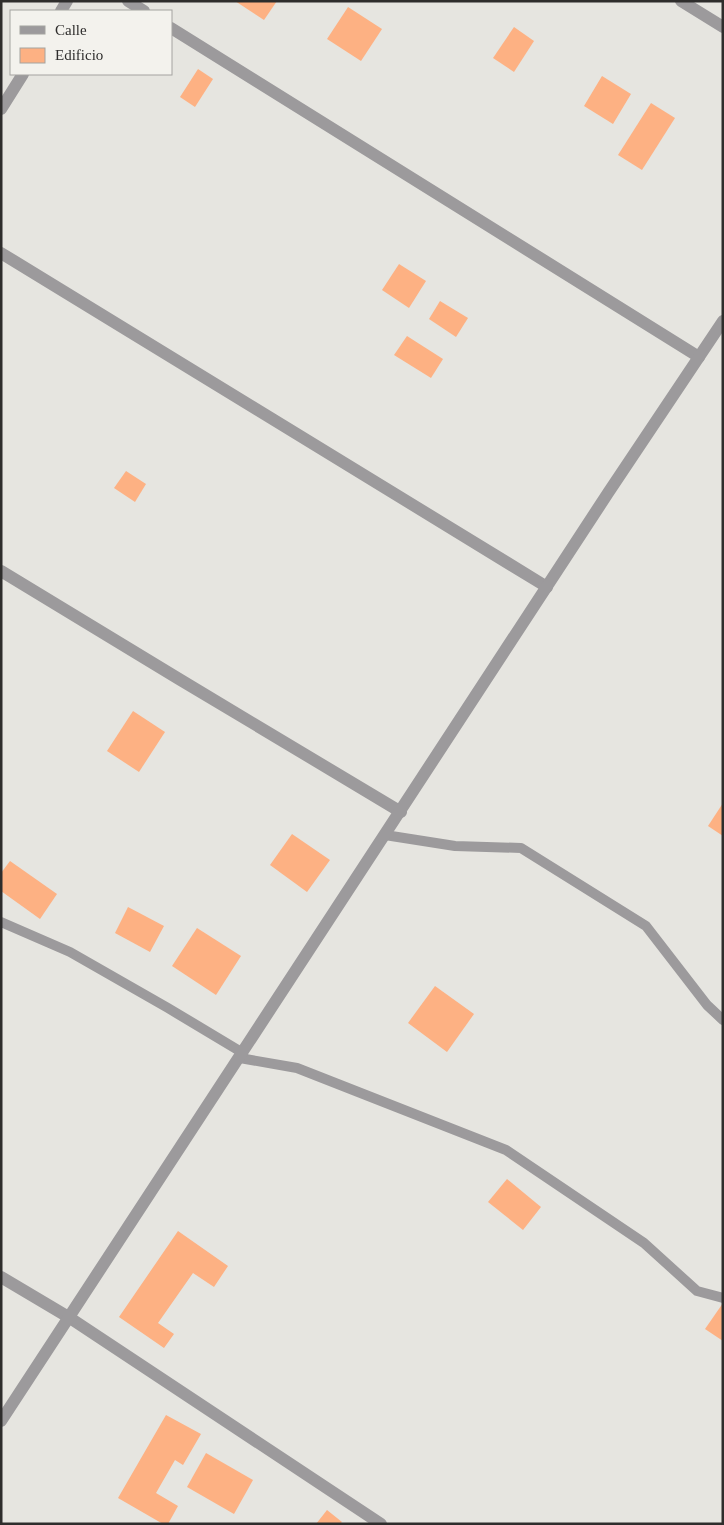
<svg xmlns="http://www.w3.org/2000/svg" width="724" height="1525" viewBox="0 0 724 1525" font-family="Georgia,serif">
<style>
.building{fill:#fdb183}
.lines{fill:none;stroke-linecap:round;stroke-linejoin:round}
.lane{stroke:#9c9a9c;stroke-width:10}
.street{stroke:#9c9a9c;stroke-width:12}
</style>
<rect width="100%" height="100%" fill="#e6e5e0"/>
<g class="building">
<polygon points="235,1 277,1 264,20"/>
<polygon points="348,7 382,29 361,61 327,39"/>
<polygon points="514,27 534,41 514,72 493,58"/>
<polygon points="198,69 213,79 195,107 180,97"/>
<polygon points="602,76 631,94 613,124 584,106"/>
<polygon points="651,103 675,118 642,170 618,155"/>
<polygon points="399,264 426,281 409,308 382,290"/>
<polygon points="440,301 468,318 456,337 429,319"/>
<polygon points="407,336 443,359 431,378 394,355"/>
<polygon points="126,471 146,484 135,502 114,488"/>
<polygon points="133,711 165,732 139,772 107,751"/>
<polygon points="723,803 723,836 708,826"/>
<polygon points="292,834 330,860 307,892 270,865"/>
<polygon points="10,861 57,894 40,919 1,891 1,873"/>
<polygon points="128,907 164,926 150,952 115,933"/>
<polygon points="197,928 241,956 216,995 172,966"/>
<polygon points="435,986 474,1014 447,1052 408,1023"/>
<polygon points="507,1179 541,1207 523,1230 488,1202"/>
<polygon points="178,1231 228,1266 214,1287 193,1273 158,1323 174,1334 164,1348 119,1317"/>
<polygon points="723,1303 723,1341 705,1329"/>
<polygon points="166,1415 201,1434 183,1465 175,1460 156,1493 178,1506 168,1524 163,1524 118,1498"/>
<polygon points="206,1453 253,1480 234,1514 187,1487"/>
<polygon points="327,1510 342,1522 340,1524 316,1524"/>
</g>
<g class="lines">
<g class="lane">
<polyline points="385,835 455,846 521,848 646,926 707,1005 723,1020"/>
<polyline points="1,922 70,952 168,1008 243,1053"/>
<polyline points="240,1058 297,1068 506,1150 644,1243 697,1291 723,1298"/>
</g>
<g class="street">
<polyline points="128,1 144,11"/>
<polyline points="681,1 723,27"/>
<polyline points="61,11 67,1"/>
<polyline points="171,28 699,357"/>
<polyline points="1,109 23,74"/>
<polyline points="1,253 547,587"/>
<polyline points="1,571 179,679 401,812"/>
<polyline points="1,1277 70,1318 381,1524"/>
<polyline points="1,1421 608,493 723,321"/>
</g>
</g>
<rect width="724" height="1525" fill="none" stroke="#2e2d2c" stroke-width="5"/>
<rect x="10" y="10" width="162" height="65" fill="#f3f2ed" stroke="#a4a3a0"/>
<rect x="20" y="26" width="25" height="8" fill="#9c9a9c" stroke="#a4a3a0"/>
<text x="55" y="35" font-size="15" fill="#2e2d2c">Calle</text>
<rect x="20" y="48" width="25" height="15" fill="#fdb183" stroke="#a4a3a0"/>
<text x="55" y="60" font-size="15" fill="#2e2d2c">Edificio</text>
</svg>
